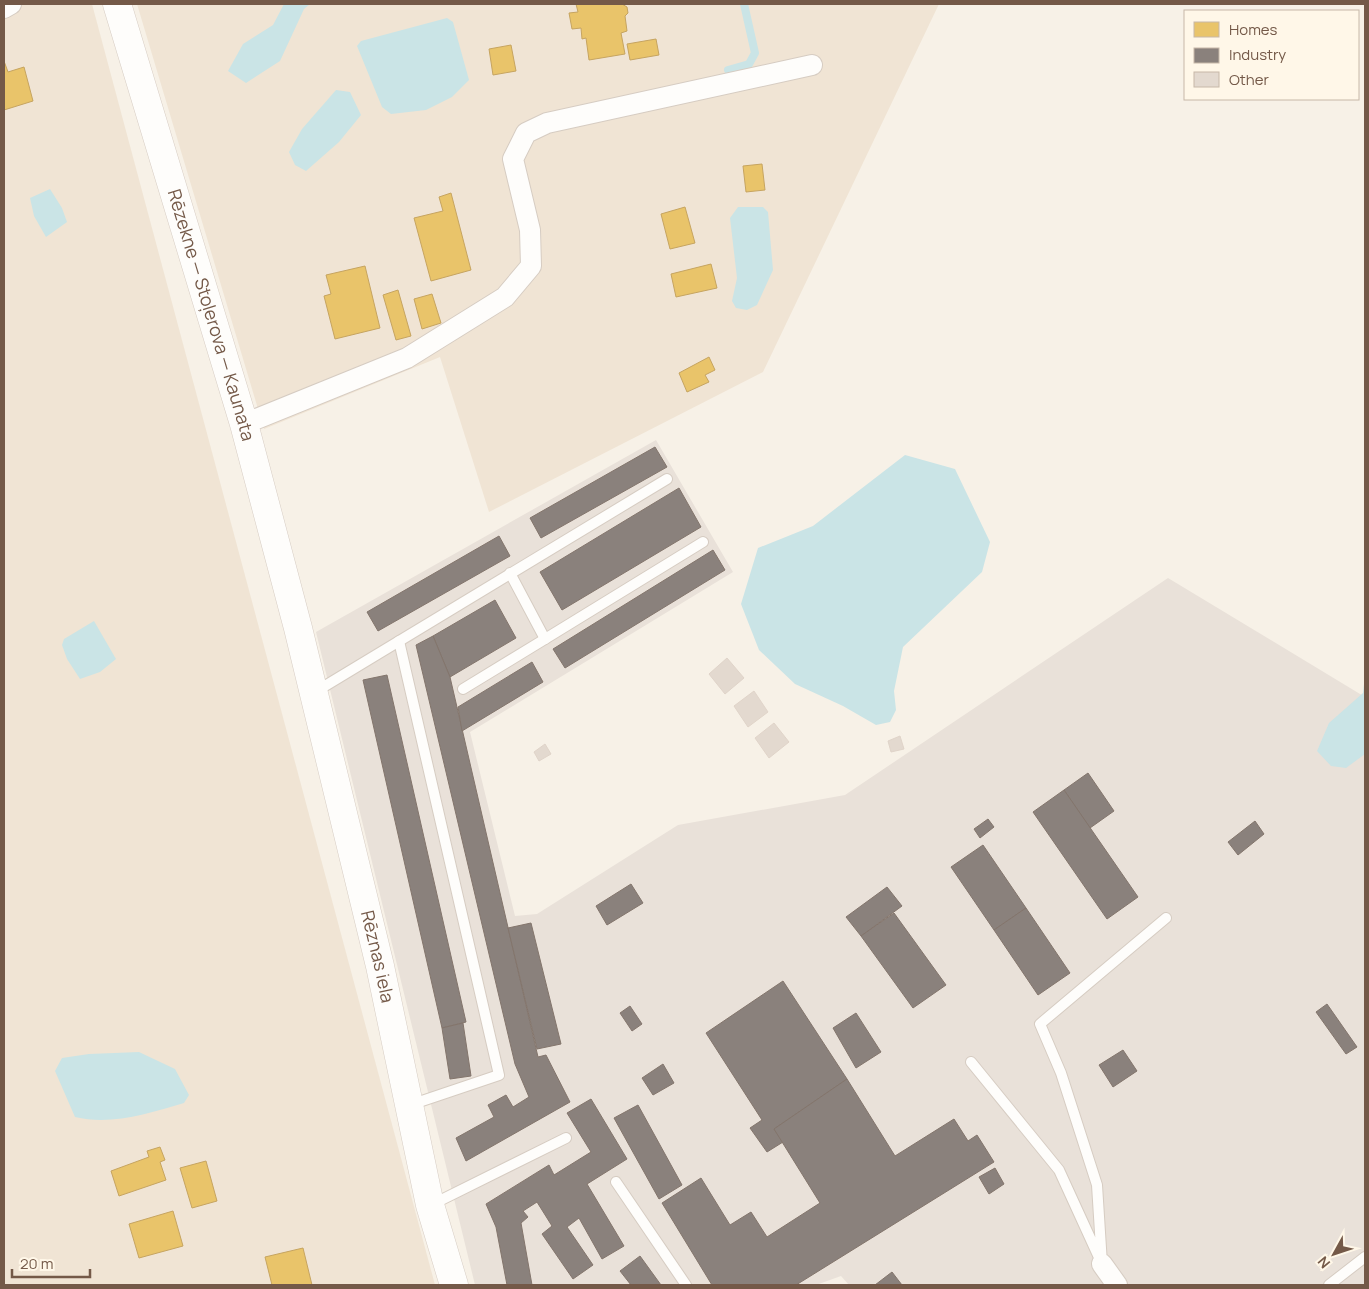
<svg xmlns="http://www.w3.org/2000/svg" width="1369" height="1289" viewBox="0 0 1369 1289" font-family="Manrope,sans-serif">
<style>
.residential{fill:#f0e4d4}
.industrial{fill:#e9e1d9}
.water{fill:#cae4e6}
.homes{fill:#e9c46a;stroke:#c6a460}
.industry{fill:#8a817c;stroke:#83756c}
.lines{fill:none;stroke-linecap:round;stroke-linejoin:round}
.stream{stroke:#cae4e6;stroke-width:8}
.building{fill:#e3d9cf;stroke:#e0d4c9}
.service-casing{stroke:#d6ccc2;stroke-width:12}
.minor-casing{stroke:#d6ccc2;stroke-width:22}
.secondary-casing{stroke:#d7cdc4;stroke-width:29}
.service{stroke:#fefdfb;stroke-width:10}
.minor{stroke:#fefdfb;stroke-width:20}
.secondary{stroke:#fefdfb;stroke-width:28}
.labels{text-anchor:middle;stroke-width:5;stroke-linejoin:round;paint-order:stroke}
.street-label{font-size:18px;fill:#745948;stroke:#fff7e8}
</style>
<rect width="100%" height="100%" fill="#f7f1e7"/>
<g class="residential">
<polygon points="4,4 92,4 435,1285 4,1285"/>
<polygon points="137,4 939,4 763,372 489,512 440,357 264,429"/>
</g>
<polygon class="industrial" points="656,440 733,572 470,732 515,916 537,914 678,825 845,795 1168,578 1365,697 1365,1285 849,1285 841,1276 816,1285 475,1285 316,632"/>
<g class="water">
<polygon points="284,4 310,4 304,9 280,61 246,83 228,71 243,44 273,25"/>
<polygon points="447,18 453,22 469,80 452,97 426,110 391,114 382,107 357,46 361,41"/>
<polygon points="336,90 350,92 361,115 339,142 306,171 295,165 289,152 302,129"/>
<polygon points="50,189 62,208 67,222 46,237 34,216 30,198"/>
<polygon points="738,207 763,207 768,212 773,270 757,305 747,310 736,308 732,301 737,278 730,218"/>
<polygon points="905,455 955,469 990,542 982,572 903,647 894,691 896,710 890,722 876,725 843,706 795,684 759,650 741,604 758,548 813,526"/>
<polygon points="94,621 116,659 100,672 80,679 67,659 62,645 64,639"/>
<polygon points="1365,675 1365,754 1346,768 1331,766 1317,751 1329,723 1363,693"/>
<path d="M139 1052 175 1069 189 1095 184 1103C149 1113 111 1126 75 1117L55 1071 62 1058 89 1054Z"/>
</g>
<g class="homes">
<polygon points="576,4 622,4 627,7 628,13 625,16 627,31 621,33 625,54 589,60 586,38 582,39 581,28 572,29 569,13 578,12"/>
<polygon points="656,39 659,55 630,60 627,44"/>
<polygon points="511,45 516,71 493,75 489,49"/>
<polygon points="4,61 8,72 24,67 33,101 4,110"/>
<polygon points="762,164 765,190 746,192 743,166"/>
<polygon points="451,193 471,270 431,281 414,218 443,211 439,197"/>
<polygon points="685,207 695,243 670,249 661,214"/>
<polygon points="711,264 717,288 676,297 671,274"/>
<polygon points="365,266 380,328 335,339 324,296 331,294 326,275"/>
<polygon points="398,290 411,336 396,340 383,295"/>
<polygon points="432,294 441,323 422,329 414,299"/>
<polygon points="709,357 715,370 705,375 709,382 687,392 679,373"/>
<polygon points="160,1147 165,1160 160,1162 166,1180 119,1196 111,1171 149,1157 147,1151"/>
<polygon points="206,1161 217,1201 192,1208 180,1168"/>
<polygon points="173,1211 183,1246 139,1258 129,1224"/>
<polygon points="303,1248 312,1285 272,1285 265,1257"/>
</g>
<g class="industry">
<polygon points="655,447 667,467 541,538 530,518"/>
<polygon points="679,488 701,527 562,610 540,572"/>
<polygon points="499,536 510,556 378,631 367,612"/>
<polygon points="713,550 725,570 565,668 553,649"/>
<polygon points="495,600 516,638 450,677 433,636"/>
<polygon points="433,636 450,677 538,1057 546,1055 570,1102 466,1161 456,1138 494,1117 488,1105 506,1095 513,1107 529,1097 515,1064 416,645"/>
<polygon points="532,662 543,682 462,731 458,707"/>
<polygon points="387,675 466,1022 442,1028 363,680"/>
<polygon points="1088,773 1114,811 1090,828 1064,790"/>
<polygon points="1064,790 1138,897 1107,919 1033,812"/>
<polygon points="988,819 994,827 980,838 974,829"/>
<polygon points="1255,821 1264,834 1238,855 1228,842"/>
<polygon points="983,845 1026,908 994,930 951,867"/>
<polygon points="631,884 643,903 607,925 596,906"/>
<polygon points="887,887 902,906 861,936 846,917"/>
<polygon points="1026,908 1070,973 1038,995 994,930"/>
<polygon points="894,913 946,985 913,1008 861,936"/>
<polygon points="531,923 561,1044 537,1049 508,928"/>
<polygon points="783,981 847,1079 774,1129 783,1142 767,1152 750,1128 762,1120 706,1033"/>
<polygon points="1327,1004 1357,1047 1346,1054 1316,1012"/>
<polygon points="630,1006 642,1024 632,1031 620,1013"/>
<polygon points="856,1013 881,1052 856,1068 833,1028"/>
<polygon points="463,1023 471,1076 450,1079 442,1028"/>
<polygon points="1123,1050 1137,1071 1113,1087 1099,1065"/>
<polygon points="663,1064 674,1083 653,1095 642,1078"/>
<polygon points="847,1079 895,1156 954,1119 968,1141 977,1135 994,1162 796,1285 712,1285 662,1203 701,1178 730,1225 751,1212 767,1237 820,1203 774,1129"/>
<polygon points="591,1099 627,1159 587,1184 624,1246 602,1259 579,1218 567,1227 593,1265 573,1279 542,1234 552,1226 537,1202 523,1211 528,1217 521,1223 532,1285 507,1285 496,1227 486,1204 549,1165 554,1175 591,1152 567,1113"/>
<polygon points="638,1105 682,1185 659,1199 614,1118"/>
<polygon points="995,1168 1004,1184 989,1194 979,1177"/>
<polygon points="640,1256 661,1285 631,1285 620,1271"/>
<polygon points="892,1272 902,1285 875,1285"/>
</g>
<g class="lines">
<polyline class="stream" points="728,70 749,64 755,53 744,4"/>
</g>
<g class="building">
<polygon points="727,658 744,678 725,694 709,674"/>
<polygon points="754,691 768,712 748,727 734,706"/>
<polygon points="774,723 789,742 769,758 755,738"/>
<polygon points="900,736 904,749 891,752 888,741"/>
<polygon points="545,744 551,754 539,761 534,752"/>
</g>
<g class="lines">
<defs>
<g id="service">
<polyline points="510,573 545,639 703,542"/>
<polyline points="399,641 499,1075 410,1105"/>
<polyline points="463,689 545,639"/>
<polyline points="315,692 667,479"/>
<polyline points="971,1062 1059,1170 1102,1264 1097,1185 1061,1073 1040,1024 1166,918"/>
<polyline points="616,1182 686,1285"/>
<polyline points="431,1205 566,1138"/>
<polyline points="1329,1285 1365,1257"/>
</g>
<g id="minor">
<polyline points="4,8 11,4"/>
<polyline points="244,424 407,358 505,297 531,266 530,230 513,159 526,133 547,123 812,65"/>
<polyline points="1102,1264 1117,1285"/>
</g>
<g id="secondary">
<path id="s1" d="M117 4 244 424 298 628 380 966 430 1205 454 1285"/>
</g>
</defs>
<use href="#service" class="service-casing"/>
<use href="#minor" class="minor-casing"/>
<use href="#secondary" class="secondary-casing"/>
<use href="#service" class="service"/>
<use href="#minor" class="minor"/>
<use href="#secondary" class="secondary"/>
</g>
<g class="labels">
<g class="street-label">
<text dy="6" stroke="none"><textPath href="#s1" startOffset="325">Rēzekne — Stoļerova — Kaunata</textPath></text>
<text dy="6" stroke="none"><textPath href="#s1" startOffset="988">Rēznas iela</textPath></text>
</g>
</g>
<rect width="1369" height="1289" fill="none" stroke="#745948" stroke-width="10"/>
<rect x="1184" y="10" width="175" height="90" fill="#fff7e8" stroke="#c7b8a8"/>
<rect x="1194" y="22" width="25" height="15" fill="#e9c46a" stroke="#c7b8a8"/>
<text x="1229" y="35" font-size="15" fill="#745948">Homes</text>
<rect x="1194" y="48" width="25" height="15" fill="#8a817c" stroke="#c7b8a8"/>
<text x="1229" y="60" font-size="15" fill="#745948">Industry</text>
<rect x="1194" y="72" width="25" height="15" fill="#e3d9cf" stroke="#c7b8a8"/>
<text x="1229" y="85" font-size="15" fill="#745948">Other</text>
<g transform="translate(1334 1254) rotate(230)" stroke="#fff7e8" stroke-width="4" paint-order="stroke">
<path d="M0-4L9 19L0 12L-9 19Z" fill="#745948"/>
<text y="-8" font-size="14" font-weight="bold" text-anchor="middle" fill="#745948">N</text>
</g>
<path d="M12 1269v8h78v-8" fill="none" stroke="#745948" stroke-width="2.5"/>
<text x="20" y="1269" font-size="15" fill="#745948" stroke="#fff7e8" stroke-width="4" paint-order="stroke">20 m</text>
</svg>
